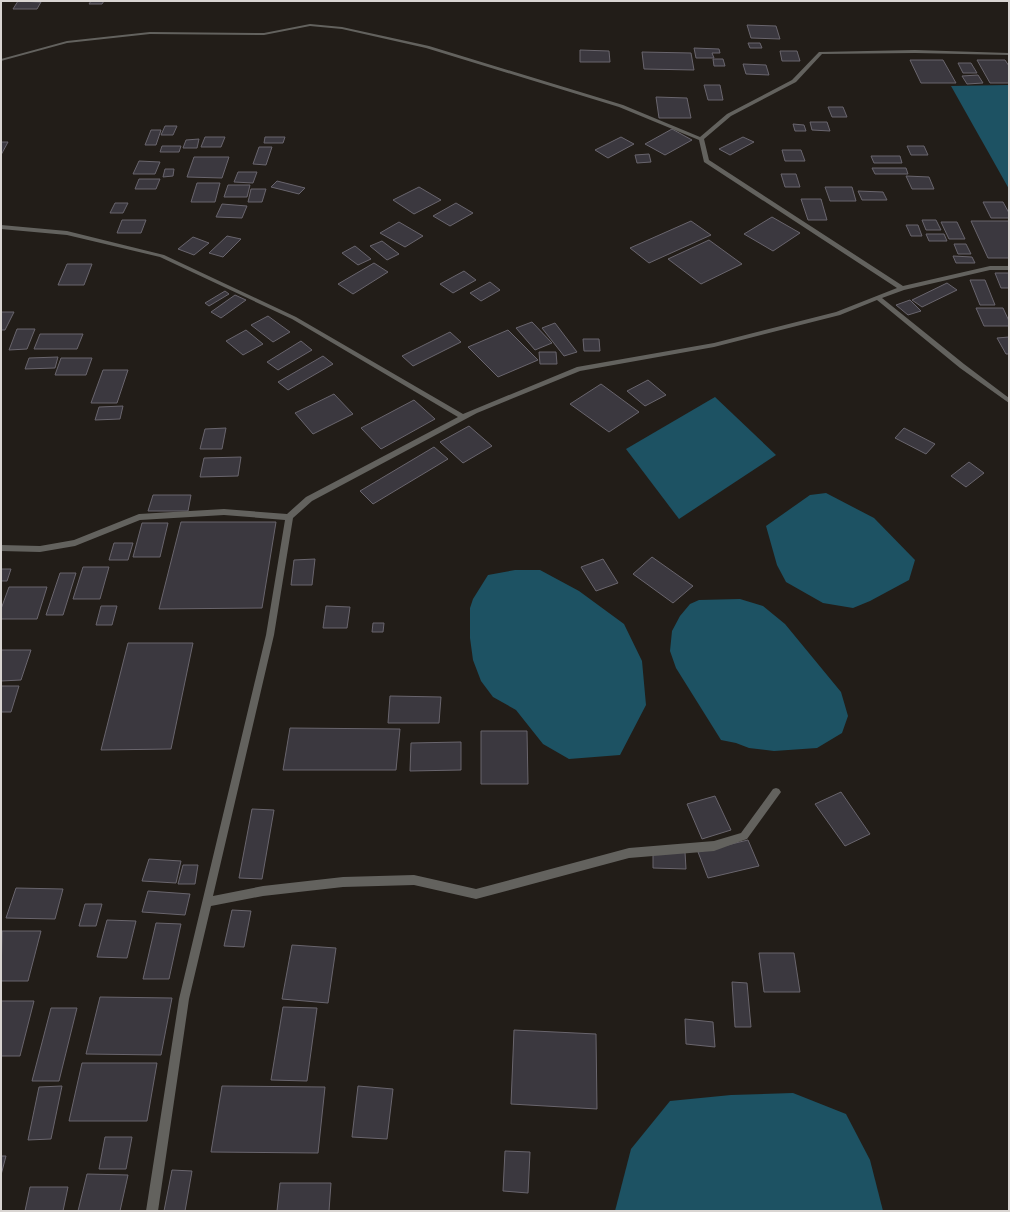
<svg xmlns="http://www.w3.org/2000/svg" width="1010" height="1212" viewBox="0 0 1010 1212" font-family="'Alegreya Sans',sans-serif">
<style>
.water{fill:#1d5263}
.building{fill:#3b383f;stroke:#69656d}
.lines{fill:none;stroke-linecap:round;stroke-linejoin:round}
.street{fill:#63625e;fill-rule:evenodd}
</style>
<rect width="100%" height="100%" fill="#221d18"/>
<g class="water">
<polygon points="1009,85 1009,189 951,86"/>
<polygon points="715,397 776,455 679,519 626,449"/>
<polygon points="826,493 874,518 915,560 909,580 870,601 853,608 823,603 786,582 777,565 766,526 810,495"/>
<polygon points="515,570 540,570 579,591 624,624 642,661 646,705 620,755 569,759 543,744 516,710 493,697 481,681 473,660 470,638 470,608 473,599 488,575"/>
<polygon points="740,599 763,606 785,624 841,692 848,716 842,733 817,748 774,751 749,748 736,743 721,740 676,668 670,651 672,631 680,616 690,604 699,600"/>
<polygon points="793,1093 846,1114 870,1160 883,1211 615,1211 631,1149 670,1101 731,1095"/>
</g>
<g class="building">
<polygon points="18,1 41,2 37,9 13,9"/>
<polygon points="91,1 104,1 102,4 89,4"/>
<polygon points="747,25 776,26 780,39 751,38"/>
<polygon points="748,43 760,43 762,48 750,48"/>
<polygon points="694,48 719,49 720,53 712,53 714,58 696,58"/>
<polygon points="580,50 609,51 610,62 580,62"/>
<polygon points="780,51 797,51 800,61 782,61"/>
<polygon points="642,52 691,53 694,70 644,69"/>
<polygon points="713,59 723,59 725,66 714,66"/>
<polygon points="910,60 943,60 956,83 921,83"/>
<polygon points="977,60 1005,60 1009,66 1009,83 990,83"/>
<polygon points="958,63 971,63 977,73 963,73"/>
<polygon points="743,64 766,65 769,75 746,74"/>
<polygon points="978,75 983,83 967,84 962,76"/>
<polygon points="704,85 720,85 723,100 708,100"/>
<polygon points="656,97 687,98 691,118 659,118"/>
<polygon points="828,107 843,107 847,117 832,117"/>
<polygon points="810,122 827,122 830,131 812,130"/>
<polygon points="793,124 804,125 806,131 795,131"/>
<polygon points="165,126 177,126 173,135 161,135"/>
<polygon points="672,129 692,140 665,155 645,144"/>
<polygon points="151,130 161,130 156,145 145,145"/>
<polygon points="205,137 225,137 221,147 201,147"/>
<polygon points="265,137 285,137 283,143 264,143"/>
<polygon points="621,137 634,144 608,158 595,150"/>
<polygon points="743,137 754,142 730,155 719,149"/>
<polygon points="199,139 197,148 183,148 186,140"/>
<polygon points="1,142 8,142 1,155"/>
<polygon points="162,146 181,146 179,152 160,152"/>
<polygon points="907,146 924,146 928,155 911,155"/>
<polygon points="259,147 272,147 266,165 253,164"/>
<polygon points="782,150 801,150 805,161 785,161"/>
<polygon points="649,154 651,162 637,163 635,155"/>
<polygon points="871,156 900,156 902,163 874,163"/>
<polygon points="194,157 229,157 222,178 187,177"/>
<polygon points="139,161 160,162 155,174 133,174"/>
<polygon points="872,168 906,168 908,174 875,174"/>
<polygon points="165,169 174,169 173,176 163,177"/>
<polygon points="238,172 257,172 253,183 234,182"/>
<polygon points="781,174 796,174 800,187 785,187"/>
<polygon points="906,176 929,177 934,189 912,189"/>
<polygon points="139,179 160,179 156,189 135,189"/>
<polygon points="277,181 305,188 299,194 271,187"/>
<polygon points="197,183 220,183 215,202 191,202"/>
<polygon points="228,185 250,185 247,197 224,197"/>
<polygon points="419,187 441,200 414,214 393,200"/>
<polygon points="825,187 852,187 856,201 830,201"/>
<polygon points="251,189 266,189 262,202 248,202"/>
<polygon points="858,191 883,192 887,200 862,200"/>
<polygon points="801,199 821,199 827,220 808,220"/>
<polygon points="983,202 1003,202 1009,213 1009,218 991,218"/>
<polygon points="115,203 128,203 123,213 110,213"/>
<polygon points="456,203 473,213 450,226 433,216"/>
<polygon points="222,204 247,206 242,218 216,217"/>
<polygon points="772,217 800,233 773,251 744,234"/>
<polygon points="122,220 146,220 141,233 117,233"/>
<polygon points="922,220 936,220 941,230 926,230"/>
<polygon points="691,221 711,235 649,263 630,248"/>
<polygon points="971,221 1009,221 1009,258 988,258"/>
<polygon points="399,222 423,236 405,247 380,233"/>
<polygon points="941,222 957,222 965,239 949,239"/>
<polygon points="906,225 918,225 922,236 911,236"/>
<polygon points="926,234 944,234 947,241 929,241"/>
<polygon points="227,236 241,239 223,257 209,253"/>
<polygon points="193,237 209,243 194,255 178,249"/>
<polygon points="709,240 742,264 701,284 668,259"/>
<polygon points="382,241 399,254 387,260 370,246"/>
<polygon points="954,244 966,244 971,254 958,254"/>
<polygon points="355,246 371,259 358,265 342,253"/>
<polygon points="953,256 972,257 975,263 956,263"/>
<polygon points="374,263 388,272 353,294 338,284"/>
<polygon points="67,264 92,264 84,285 58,285"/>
<polygon points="464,271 476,280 453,293 440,284"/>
<polygon points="995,273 1009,273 1009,288 1001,288"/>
<polygon points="970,280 985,280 995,305 980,305"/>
<polygon points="490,282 500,290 481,301 470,293"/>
<polygon points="947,283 957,290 922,307 912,300"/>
<polygon points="225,291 229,294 209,306 205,303"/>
<polygon points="235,295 246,300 221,318 211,312"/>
<polygon points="910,300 921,311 908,315 896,305"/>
<polygon points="976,308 1003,308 1009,321 1009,326 984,326"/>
<polygon points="1,312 14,312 5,330 1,330"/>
<polygon points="268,316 290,332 273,342 251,325"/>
<polygon points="532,322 552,343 535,350 516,328"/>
<polygon points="555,323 577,352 564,356 542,328"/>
<polygon points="17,329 35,329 27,349 9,350"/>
<polygon points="246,330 263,344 243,355 226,341"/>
<polygon points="508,330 538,360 498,377 468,347"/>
<polygon points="450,332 461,342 413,366 402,356"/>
<polygon points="40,334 83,334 77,349 34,349"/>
<polygon points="1009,337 1009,354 1006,354 997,338"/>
<polygon points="583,339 599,339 600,351 584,351"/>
<polygon points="301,341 312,350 278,370 267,362"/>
<polygon points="539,352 556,352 557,364 540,364"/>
<polygon points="323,356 333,364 288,390 278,382"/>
<polygon points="58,357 55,368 25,369 29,358"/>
<polygon points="61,358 92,358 86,375 55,375"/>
<polygon points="103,370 128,370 117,403 91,403"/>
<polygon points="648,380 666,395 645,406 627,391"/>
<polygon points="601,384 639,412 609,432 570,404"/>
<polygon points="334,394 353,414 313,434 295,413"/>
<polygon points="414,400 435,419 381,449 361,428"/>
<polygon points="123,406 120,419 95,420 99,407"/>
<polygon points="469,426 492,446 463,463 440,442"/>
<polygon points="226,428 222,449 200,449 205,429"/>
<polygon points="904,428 935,444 926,454 895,438"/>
<polygon points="434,447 448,459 373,504 360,491"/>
<polygon points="241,457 238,476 200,477 204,458"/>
<polygon points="969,462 984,473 966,487 951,476"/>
<polygon points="153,495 191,495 188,511 148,511"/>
<polygon points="181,522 276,522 262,608 159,609"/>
<polygon points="142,523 168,523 160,557 133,557"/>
<polygon points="114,543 133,543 128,560 109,560"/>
<polygon points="652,557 693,586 673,603 633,574"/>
<polygon points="315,559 312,585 291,585 294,560"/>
<polygon points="603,559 618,583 596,591 581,567"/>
<polygon points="83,567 109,567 100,599 73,599"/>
<polygon points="1,569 11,569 7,581 1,581"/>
<polygon points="60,573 76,573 63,615 46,615"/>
<polygon points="9,587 47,587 37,619 1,619 1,609"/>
<polygon points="101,606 117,606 112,625 96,625"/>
<polygon points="326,606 350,607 347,628 323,628"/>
<polygon points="373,623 384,623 383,632 372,632"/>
<polygon points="128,643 193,643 171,749 101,750"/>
<polygon points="1,650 31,650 21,680 1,681"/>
<polygon points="1,686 19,686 11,712 1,712"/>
<polygon points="390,696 441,697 439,723 388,723"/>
<polygon points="290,728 400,729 396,770 283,770"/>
<polygon points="481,731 527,731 528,784 481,784"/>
<polygon points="461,742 461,770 410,771 411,743"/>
<polygon points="841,792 870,834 845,846 815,804"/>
<polygon points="715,796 731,830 702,839 687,804"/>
<polygon points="252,809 274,810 262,879 239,878"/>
<polygon points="748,840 759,866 708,878 698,852"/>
<polygon points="653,852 685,852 686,869 653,868"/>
<polygon points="149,859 181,861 176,883 142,881"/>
<polygon points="183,865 198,865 195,884 178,884"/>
<polygon points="16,888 63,889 55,919 6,918"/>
<polygon points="148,891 190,894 185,915 142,912"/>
<polygon points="85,904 102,904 96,926 79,926"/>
<polygon points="232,910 251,911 244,947 224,946"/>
<polygon points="107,920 136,921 127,958 97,957"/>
<polygon points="156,923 181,924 169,979 143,979"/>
<polygon points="2,931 41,931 28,981 1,981"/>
<polygon points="292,945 336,948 328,1003 282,999"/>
<polygon points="759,953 794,953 800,992 764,992"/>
<polygon points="732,982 747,983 751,1027 735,1027"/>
<polygon points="100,997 172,998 161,1055 86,1054"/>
<polygon points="1,1001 34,1001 20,1056 1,1056"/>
<polygon points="283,1007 317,1008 307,1081 271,1080"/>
<polygon points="51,1008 77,1008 59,1081 32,1081"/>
<polygon points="685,1019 713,1022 715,1047 686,1044"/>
<polygon points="514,1030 596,1034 597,1109 511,1104"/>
<polygon points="82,1063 157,1063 147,1121 69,1121"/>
<polygon points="62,1086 51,1139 28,1140 39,1087"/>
<polygon points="222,1086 325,1087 318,1153 211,1152"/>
<polygon points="358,1086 393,1089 387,1139 352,1137"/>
<polygon points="105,1137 132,1137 126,1169 99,1169"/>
<polygon points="505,1151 530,1152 528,1193 503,1191"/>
<polygon points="1,1156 6,1156 1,1175"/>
<polygon points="172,1170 192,1171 185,1211 164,1211"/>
<polygon points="87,1174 128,1175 120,1211 78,1211"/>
<polygon points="280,1183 331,1183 329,1211 277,1211"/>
<polygon points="30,1187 68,1187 63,1211 25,1211"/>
</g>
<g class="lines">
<polygon class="street" points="310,24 342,27 429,46 623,105 700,137 727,114 792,80 819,52 915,50 1009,53 1009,55 915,53 822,54 796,82 731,116 704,139 709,160 903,286 990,266 1009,266 1009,270 990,270 904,290 882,298 964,364 1009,398 1009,403 960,368 877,300 840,315 714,347 580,371 477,413 312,501 293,518 274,635 213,896 263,886 343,877 414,875 476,889 629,848 714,841 741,833 773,789 776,788 779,789 781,792 747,839 744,840 714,851 629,858 476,899 414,885 343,887 263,896 211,906 189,999 158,1211 146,1211 179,999 266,635 285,520 224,515 140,520 75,546 40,552 1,551 1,545 40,546 74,540 139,514 224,509 287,514 306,497 458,417 292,319 160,257 67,235 1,229 1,225 67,231 164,255 296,317 463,414 577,367 714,343 836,312 897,288 704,162 699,140 619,107 426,48 342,29 310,26 264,35 150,34 67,43 1,61 1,59 67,41 150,32 264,33"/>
</g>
<rect width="1010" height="1212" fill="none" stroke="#d9d5d2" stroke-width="4"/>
</svg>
